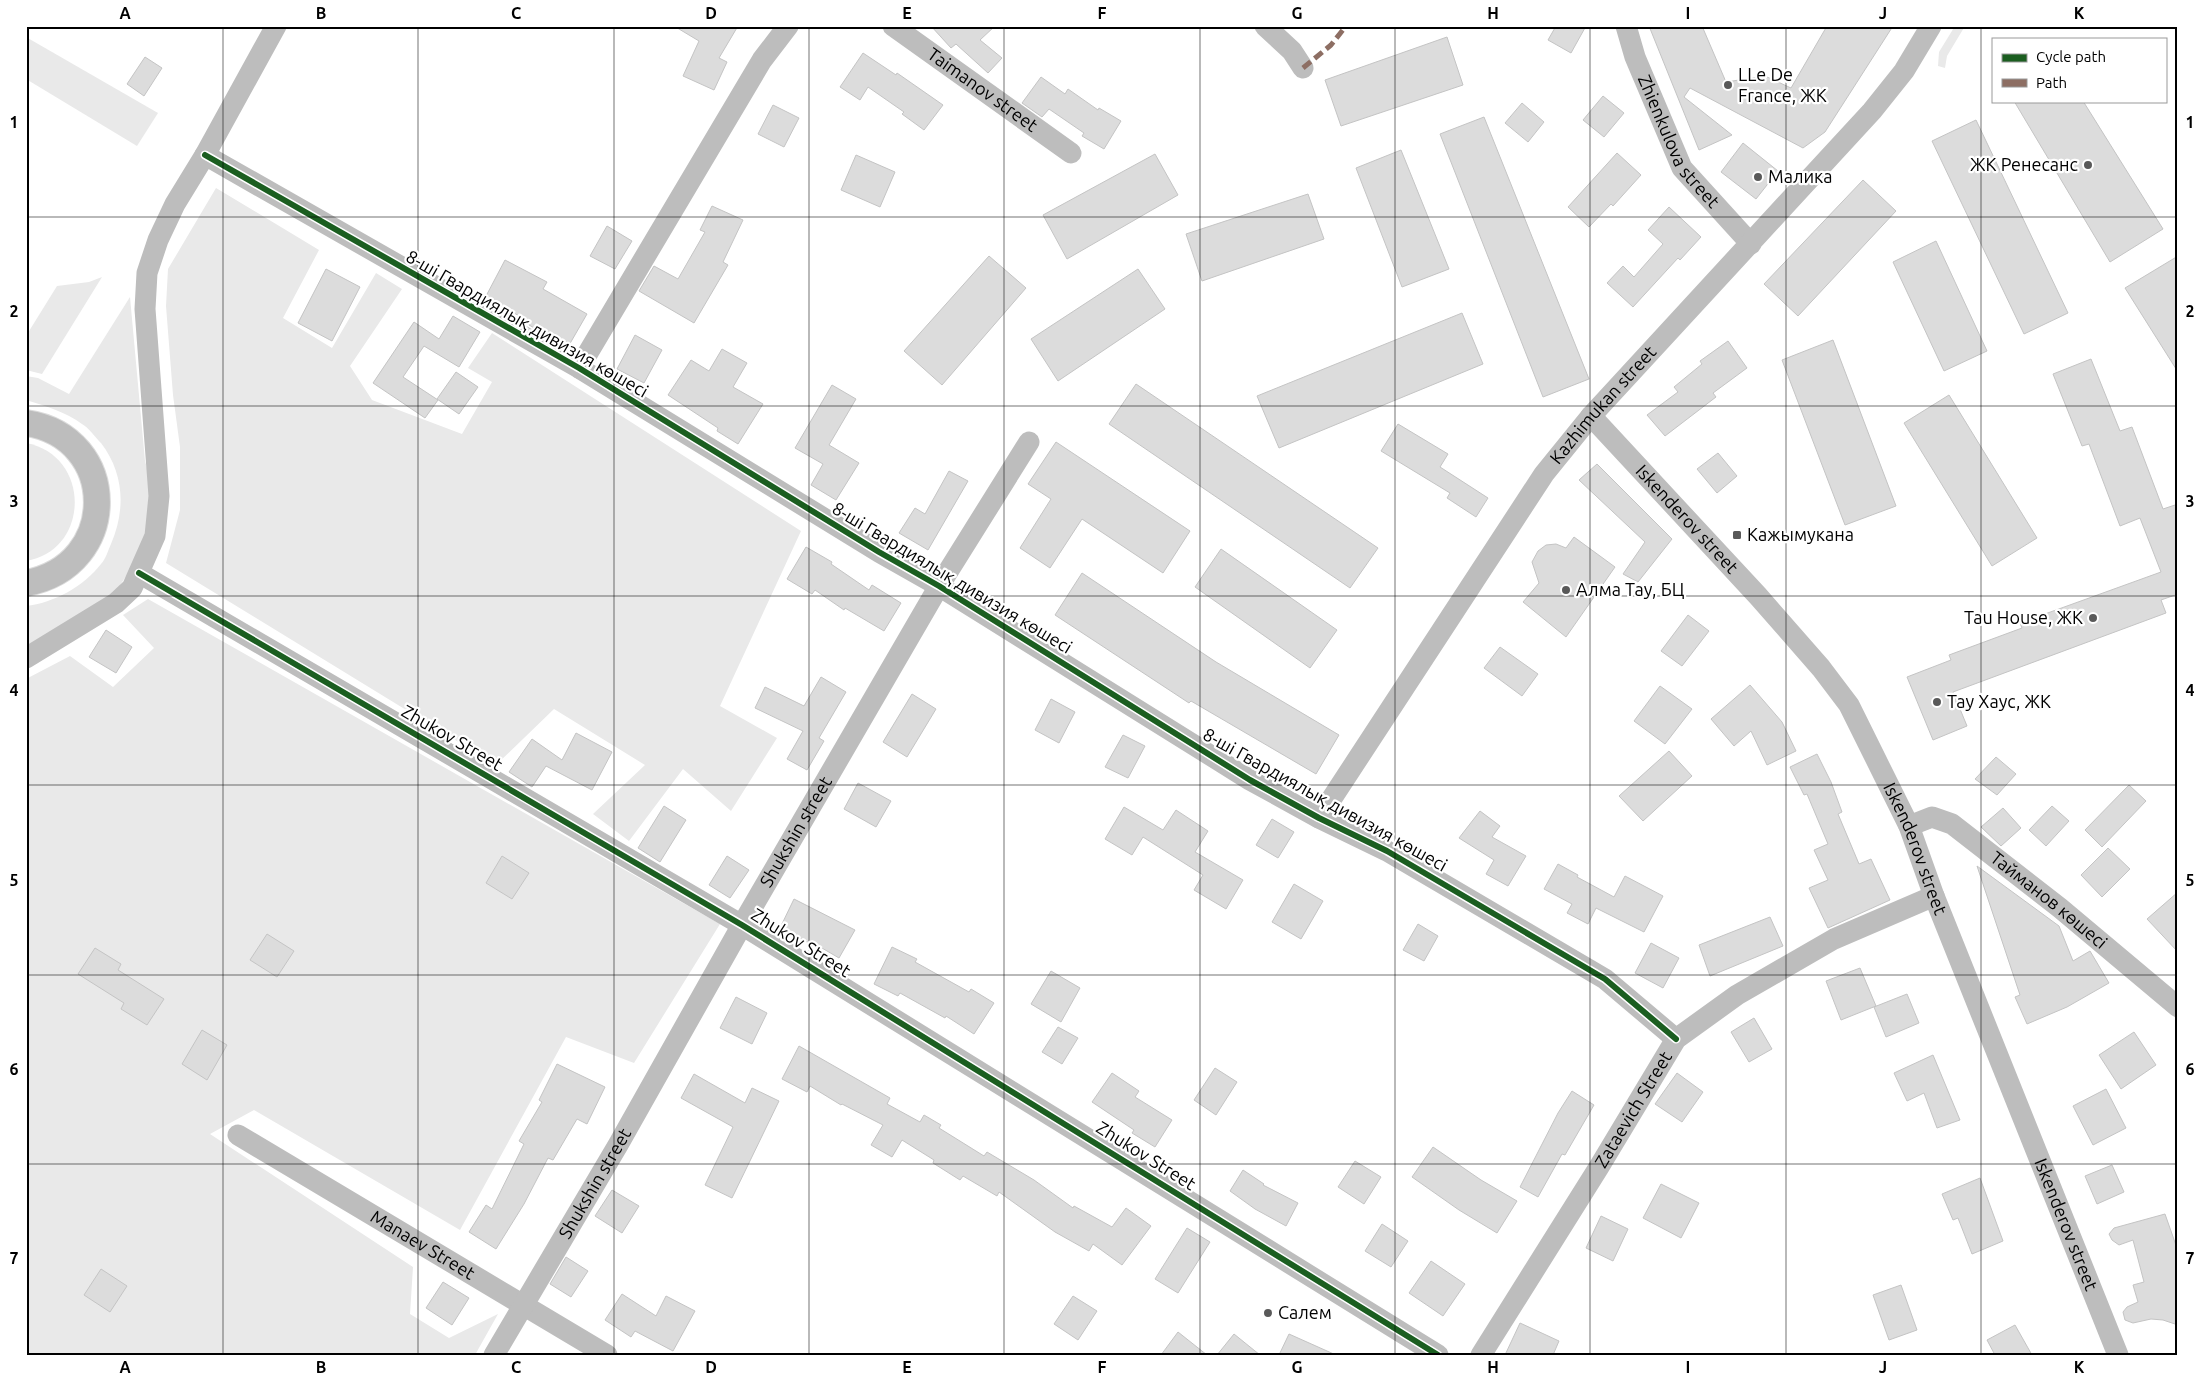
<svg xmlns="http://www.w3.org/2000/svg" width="2204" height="1381" viewBox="0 0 2204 1381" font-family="Ubuntu,sans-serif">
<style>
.green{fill:#e9e9e9}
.building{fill:#dcdcdc;stroke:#c4c4c4}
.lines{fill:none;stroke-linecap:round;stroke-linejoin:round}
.major-casing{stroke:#dbdbdb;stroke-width:28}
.minor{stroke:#bdbdbd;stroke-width:21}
.major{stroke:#bdbdbd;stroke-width:26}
.quiet{stroke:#8d6e63;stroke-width:5;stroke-dasharray:10 5;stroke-linecap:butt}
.cycleway-casing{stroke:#fff;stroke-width:9}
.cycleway{stroke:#1b5e20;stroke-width:6}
.grid{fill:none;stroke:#000;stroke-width:1;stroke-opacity:0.55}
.poi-dot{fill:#595959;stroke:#fff;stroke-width:2}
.labels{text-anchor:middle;stroke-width:4.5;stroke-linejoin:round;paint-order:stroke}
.poi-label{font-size:18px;fill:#000;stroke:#fff;text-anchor:start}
.street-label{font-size:18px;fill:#000;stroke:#fff}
.neatline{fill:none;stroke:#000;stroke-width:2}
.grid-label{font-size:16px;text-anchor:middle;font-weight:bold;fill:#000}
</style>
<rect width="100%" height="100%" fill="#fff"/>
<g class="green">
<polygon points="1955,26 1965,26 1947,56 1945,68 1938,66 1939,52"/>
<polygon points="26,37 158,113 137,146 26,79"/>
<polygon points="216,188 319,250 283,318 332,348 376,273 402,289 350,366 372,400 462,434 492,382 468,368 492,333 801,531 720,706 777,738 731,811 683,769 629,841 593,814 645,765 554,709 496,765 166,563 180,510 180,447 173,395 166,306 168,269"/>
<polygon points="102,277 42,374 26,370 26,336 57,286 89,282"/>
<path d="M130 297 145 461 150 479 146 545 117 590 26 661V606C54 603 84 586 101 564 106 559 108 550 111 544 126 509 124 473 101 443 95 437 89 428 82 424 66 412 45 406 26 400V376L38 378 69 394Z"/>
<path d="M26 443C91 455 91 550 26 561Z"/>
<polygon points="148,599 720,924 634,1063 566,1037 460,1230 254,1110 210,1134 413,1267 410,1314 449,1338 498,1314 475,1355 26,1355 26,679 70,656 113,687 154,648 123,615"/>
</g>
<g class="building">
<polygon points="674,26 738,26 719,58 727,62 714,90 683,76 699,41"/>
<polygon points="931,26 995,26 980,40 1002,58 988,73 956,44 951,48"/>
<polygon points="1556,26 1586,26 1571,53 1548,40"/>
<polygon points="1649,26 1702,26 1726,82 1765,76 1791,88 1827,26 1893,26 1825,132 1803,148 1690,88 1684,97 1732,135 1699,150"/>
<polygon points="1447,37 1463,85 1341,126 1325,80"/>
<polygon points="863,53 896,75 897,73 943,105 924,130 902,114 904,112 868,87 860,100 840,87"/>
<polygon points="145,57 162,68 144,96 127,84"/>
<polygon points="1041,77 1065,94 1068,89 1098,110 1099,108 1121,121 1104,149 1082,136 1084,133 1049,109 1042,117 1022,103"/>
<polygon points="1603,96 1624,113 1604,137 1583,120"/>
<polygon points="2014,101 2083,101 2163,229 2110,262"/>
<polygon points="1522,103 1544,122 1528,142 1505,123"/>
<polygon points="773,105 799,118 784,147 758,134"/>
<polygon points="1484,117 1589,379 1543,397 1440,134"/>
<polygon points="1976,120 2068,313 2024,334 1932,141"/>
<polygon points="1743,143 1778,171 1756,199 1721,172"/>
<polygon points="1401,150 1449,269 1402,287 1356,168"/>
<polygon points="1617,153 1641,175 1613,206 1611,204 1589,227 1568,207"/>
<polygon points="1155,154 1178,195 1067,259 1043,215"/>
<polygon points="856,155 895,172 880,207 841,190"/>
<polygon points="1863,180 1896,211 1798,316 1764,284"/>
<polygon points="1308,194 1324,239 1202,281 1186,234"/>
<polygon points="712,206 743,220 723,262 728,265 694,323 639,291 654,266 678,279 705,232 700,230"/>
<polygon points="1669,207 1701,237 1680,260 1678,258 1633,307 1607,283 1623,266 1634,277 1663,244 1648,230"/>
<polygon points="607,226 632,241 615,269 590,256"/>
<polygon points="1936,241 1987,351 1944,371 1893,262"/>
<polygon points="989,256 1026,288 942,385 904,351"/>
<polygon points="2178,256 2178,372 2125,288"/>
<polygon points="505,260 547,282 543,289 587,314 568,347 529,325 531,322 485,298"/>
<polygon points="326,269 360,287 332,341 298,323"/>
<polygon points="1138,269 1165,309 1058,381 1031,339"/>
<polygon points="1462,313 1483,364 1279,448 1257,396"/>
<polygon points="453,316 480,332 459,367 424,346 403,377 438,400 425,418 373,383 414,322 439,339"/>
<polygon points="635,335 662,350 644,383 617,369"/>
<polygon points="1833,340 1896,506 1845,525 1782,360"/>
<polygon points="1728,341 1747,368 1713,393 1716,397 1665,436 1647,415 1678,392 1674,387 1702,364 1700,361"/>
<polygon points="722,349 747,363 733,387 763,404 738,444 717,431 718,428 668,395 691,360 709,371"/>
<polygon points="2091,359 2120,431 2132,427 2163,509 2178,504 2178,594 2161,600 2166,613 1953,692 1967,726 1933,740 1907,677 1951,660 1949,655 2022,628 2020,623 2161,572 2140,518 2120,526 2089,444 2082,446 2053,374"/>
<polygon points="456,372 478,387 459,414 437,399"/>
<polygon points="1136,384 1378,548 1350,588 1109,424"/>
<polygon points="832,385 856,399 829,445 859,463 836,500 811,485 823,464 795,448"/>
<polygon points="1949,395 2037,538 1992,566 1904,423"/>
<polygon points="1398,424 1448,454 1440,467 1488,498 1476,517 1447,498 1450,493 1381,451"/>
<polygon points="1056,442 1190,531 1163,573 1082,519 1050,568 1020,548 1051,499 1028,484"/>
<polygon points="1718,453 1737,476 1717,493 1697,469"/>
<polygon points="1597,464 1672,539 1638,582 1623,574 1645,542 1579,480"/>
<polygon points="949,471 968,481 928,550 899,533 915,508 925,514"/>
<polygon points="1574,537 1615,567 1566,637 1523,602 1539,583 1532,562 1538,551 1546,545 1556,544 1566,548"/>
<polygon points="806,547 832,562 831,564 869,590 872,585 901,603 884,631 845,608 844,610 815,590 812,594 787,579"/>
<polygon points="1221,549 1337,630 1310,668 1195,587"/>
<polygon points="1082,573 1216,662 1339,735 1316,774 1191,701 1189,703 1055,615"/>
<polygon points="1688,615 1709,631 1682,666 1661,651"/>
<polygon points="106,630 132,647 116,673 89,657"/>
<polygon points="1500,647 1538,674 1522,696 1484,668"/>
<polygon points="821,677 846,692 819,738 824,741 807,770 787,759 803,731 755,708 765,687 804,706"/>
<polygon points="1750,685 1782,722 1796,751 1767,765 1751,731 1734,746 1711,719"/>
<polygon points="1660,686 1692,709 1665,744 1634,721"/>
<polygon points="912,694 936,709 907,757 883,742"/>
<polygon points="1051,699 1075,712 1059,743 1035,730"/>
<polygon points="576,733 612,752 592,790 546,766 532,787 509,772 532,739 562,760"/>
<polygon points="1123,735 1145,746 1128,778 1105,767"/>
<polygon points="1669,751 1692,776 1643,821 1619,796"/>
<polygon points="1817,754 1831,782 1842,812 1838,814 1859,864 1871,859 1890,900 1828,928 1809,888 1828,880 1814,850 1828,844 1807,794 1804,795 1790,767"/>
<polygon points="1996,757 2016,774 1997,795 1975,779"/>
<polygon points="858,783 891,801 876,827 844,809"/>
<polygon points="2129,785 2146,801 2102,847 2085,830"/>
<polygon points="664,806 686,820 660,862 638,848"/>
<polygon points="2052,806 2069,821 2046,846 2029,830"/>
<polygon points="1124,807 1163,830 1176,810 1208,831 1195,852 1243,880 1226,909 1194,890 1203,875 1143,837 1132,855 1105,839"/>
<polygon points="2003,808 2021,828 2001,846 1981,827"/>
<polygon points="1480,811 1500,826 1492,837 1526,856 1508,886 1486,874 1494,860 1459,838"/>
<polygon points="1272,819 1294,832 1278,858 1256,845"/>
<polygon points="2108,848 2130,869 2102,897 2081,875"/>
<polygon points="502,856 529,873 512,899 486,883"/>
<polygon points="727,856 749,870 730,898 709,885"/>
<polygon points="1558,864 1578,875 1577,877 1614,897 1625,876 1663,896 1644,932 1596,908 1588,924 1567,913 1572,904 1544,889"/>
<polygon points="1977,866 2059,926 2073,961 2090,951 2109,983 2067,1007 2027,1024 2015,997 2020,995"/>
<polygon points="1294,884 1323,901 1301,939 1272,922"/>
<polygon points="2178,892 2178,952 2147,919"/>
<polygon points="794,899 855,930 839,958 810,941 809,943 780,928"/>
<polygon points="1770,917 1783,946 1710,976 1699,945"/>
<polygon points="1418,924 1438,936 1424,961 1403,950"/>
<polygon points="267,934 294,951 277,977 250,960"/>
<polygon points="1651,943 1679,958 1663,988 1635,973"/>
<polygon points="892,947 917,959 915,962 969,992 971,989 994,1003 974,1034 946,1016 945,1018 900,993 898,996 874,984"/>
<polygon points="95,948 121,964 118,970 164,999 147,1025 121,1009 124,1003 78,974"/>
<polygon points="1860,968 1876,1006 1841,1020 1826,981"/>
<polygon points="1051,971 1080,988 1061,1022 1031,1004"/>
<polygon points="1907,994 1919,1023 1886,1037 1874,1007"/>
<polygon points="736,997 767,1013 752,1044 720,1028"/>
<polygon points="1754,1018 1772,1049 1749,1062 1731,1032"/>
<polygon points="1058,1027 1078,1038 1062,1064 1042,1052"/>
<polygon points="202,1030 227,1045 207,1080 182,1064"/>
<polygon points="2134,1032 2156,1065 2121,1089 2099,1055"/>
<polygon points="799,1046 890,1098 887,1104 920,1122 924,1115 941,1125 939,1128 984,1156 987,1152 1034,1180 1073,1208 1074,1206 1112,1227 1126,1208 1151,1226 1122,1265 1093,1244 1089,1251 1055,1232 999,1192 997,1196 963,1176 960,1180 933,1163 934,1160 902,1140 892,1157 871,1145 883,1125 842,1104 841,1105 810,1086 807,1092 782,1079"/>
<polygon points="1933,1055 1960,1120 1937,1128 1924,1093 1907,1101 1894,1073"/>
<polygon points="557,1064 605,1087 587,1124 577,1119 553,1160 548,1158 524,1204 496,1249 469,1232 486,1205 492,1209 524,1144 519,1141 542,1102 539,1100"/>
<polygon points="1215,1068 1237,1082 1216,1115 1194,1100"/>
<polygon points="1112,1073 1139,1091 1135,1097 1172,1120 1155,1147 1132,1133 1134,1130 1092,1102"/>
<polygon points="1677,1073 1703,1092 1682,1122 1655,1104"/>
<polygon points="694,1074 745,1103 752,1088 779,1101 732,1198 705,1185 733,1127 681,1098"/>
<polygon points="2106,1089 2126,1128 2093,1145 2073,1106"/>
<polygon points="1572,1091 1594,1105 1565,1155 1562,1154 1538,1197 1520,1187 1558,1113"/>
<polygon points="1433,1147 1481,1180 1517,1201 1497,1233 1459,1210 1412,1177"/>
<polygon points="1355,1161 1381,1177 1364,1204 1338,1187"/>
<polygon points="2112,1165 2124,1192 2097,1204 2085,1176"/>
<polygon points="1243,1170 1264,1184 1263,1185 1298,1203 1286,1226 1255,1209 1230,1191"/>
<polygon points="1980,1178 2003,1241 1972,1254 1958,1218 1953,1220 1942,1194"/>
<polygon points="1661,1184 1699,1203 1681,1238 1643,1218"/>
<polygon points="612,1190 639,1206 622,1233 595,1216"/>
<polygon points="2165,1214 2178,1251 2178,1325 2163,1320 2151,1319 2133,1323 2125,1320 2123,1312 2127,1307 2138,1302 2133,1285 2144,1282 2133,1240 2119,1245 2112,1240 2109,1234 2114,1228"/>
<polygon points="1601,1216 1628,1229 1613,1261 1586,1248"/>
<polygon points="1382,1224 1408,1241 1391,1267 1365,1251"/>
<polygon points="1187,1228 1210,1242 1178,1293 1155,1279"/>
<polygon points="566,1257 588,1271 571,1297 550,1284"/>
<polygon points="1431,1261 1465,1284 1443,1316 1409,1293"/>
<polygon points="101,1269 127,1286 110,1312 84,1295"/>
<polygon points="443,1282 469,1298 452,1325 426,1308"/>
<polygon points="1901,1285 1917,1330 1889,1340 1873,1295"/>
<polygon points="622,1294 656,1316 666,1296 695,1311 673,1351 635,1331 631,1337 605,1320"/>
<polygon points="1073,1296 1097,1311 1078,1340 1054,1324"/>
<polygon points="1520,1323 1559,1341 1553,1355 1505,1355"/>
<polygon points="2015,1325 2032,1355 1995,1355 1987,1340"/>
<polygon points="1178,1332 1207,1355 1161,1355"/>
<polygon points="1234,1334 1260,1355 1217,1355"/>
<polygon points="1289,1334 1336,1355 1279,1355"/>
</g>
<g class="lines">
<defs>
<path id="major" d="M26 423C120 437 121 566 26 583"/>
</defs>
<use href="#major" class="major-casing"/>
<g class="minor">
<path id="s1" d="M893 26 1071 153"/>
<polyline points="1265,26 1292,51 1303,68"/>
<path id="s2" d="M1626 26 1635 57 1682 168 1751 244"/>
<polyline points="205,155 579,368 879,552 939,586 1250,780 1319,818 1387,851 1605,979 1676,1039"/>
<polyline points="579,368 762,60 788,26"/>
<path id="s3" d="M1591 416 1758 596 1821 668 1849 705 1909 826 1934 896 2118 1355"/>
<polyline points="139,573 742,925 1438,1355"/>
<polyline points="26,658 116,603 132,588 155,536 159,496 145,309 147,273 158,240 175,204 205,155 276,26"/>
<path id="s4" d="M1319 818 1544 474 1591 416 1872 111 1904 71 1931 26"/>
<path id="s5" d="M1909 826 1932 817 1952 824 2060 908 2178 1007"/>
<path id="s6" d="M238 1135 607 1355"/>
<path id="s7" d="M494 1355 618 1145 742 925 939 586 1029 442"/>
<path id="s8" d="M1481 1355 1599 1167 1676 1039 1737 995 1834 939 1934 896"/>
</g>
<use href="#major" class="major"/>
<polyline class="quiet" points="1303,68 1331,45 1346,26"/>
<defs>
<g id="cycleway">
<polyline points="205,155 579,368 879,552 939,586 1250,780 1319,818 1387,851 1605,979 1676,1039"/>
<polyline points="139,573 742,925 1438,1355"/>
</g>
</defs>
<use href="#cycleway" class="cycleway-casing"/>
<use href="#cycleway" class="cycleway"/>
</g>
<path class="grid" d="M223 26V1355M418 26V1355M614 26V1355M809 26V1355M1004 26V1355M1200 26V1355M1395 26V1355M1590 26V1355M1786 26V1355M1981 26V1355M26 217H2178M26 406H2178M26 596H2178M26 785H2178M26 975H2178M26 1164H2178"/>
<g class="poi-dot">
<circle cx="1728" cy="85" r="5"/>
<circle cx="2088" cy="165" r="5"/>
<circle cx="1758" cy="177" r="5"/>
<rect x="1732" y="530" width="10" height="10" rx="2.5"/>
<circle cx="1566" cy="590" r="5"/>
<circle cx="2093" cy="618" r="5"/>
<circle cx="1937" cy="702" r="5"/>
<circle cx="1268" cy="1313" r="5"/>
</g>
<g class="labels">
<g class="poi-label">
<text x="1738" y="81">LLe De<tspan x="1738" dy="21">France, ЖК</tspan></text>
<text x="2078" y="171" text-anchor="end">ЖК Ренесанс</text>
<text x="1768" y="183">Малика</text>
<text x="1747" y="541">Кажымукана</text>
<text x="1576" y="596">Алма Тау, БЦ</text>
<text x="2083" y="624" text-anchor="end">Tau House, ЖК</text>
<text x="1947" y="708">Тау Хаус, ЖК</text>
<text x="1278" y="1319">Салем</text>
</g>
<g class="street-label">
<text dy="6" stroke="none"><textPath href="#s1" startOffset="110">Taimanov street</textPath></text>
<text dy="6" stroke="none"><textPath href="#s2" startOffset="128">Zhienkulova street</textPath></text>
<text transform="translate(527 324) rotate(30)" y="6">8-ші Гвардиялық дивизия көшесі</text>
<text dy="6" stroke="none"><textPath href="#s4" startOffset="502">Kazhimukan street</textPath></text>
<text dy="6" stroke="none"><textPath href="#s3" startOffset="141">Iskenderov street</textPath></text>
<text transform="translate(952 578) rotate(31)" y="6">8-ші Гвардиялық дивизия көшесі</text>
<text transform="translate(452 738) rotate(30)" y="6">Zhukov Street</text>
<text transform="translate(1325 800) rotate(29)" y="6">8-ші Гвардиялық дивизия көшесі</text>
<text dy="6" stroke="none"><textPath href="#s7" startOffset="604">Shukshin street</textPath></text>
<text dy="6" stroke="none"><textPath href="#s3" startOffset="546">Iskenderov street</textPath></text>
<text dy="6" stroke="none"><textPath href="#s5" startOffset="169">Тайманов көшесі</textPath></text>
<text transform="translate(801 943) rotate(32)" y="6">Zhukov Street</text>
<text dy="6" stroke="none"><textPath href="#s8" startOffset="289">Zataevich Street</textPath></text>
<text transform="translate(1146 1156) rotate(32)" y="6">Zhukov Street</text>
<text dy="6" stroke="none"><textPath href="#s7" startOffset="199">Shukshin street</textPath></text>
<text dy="6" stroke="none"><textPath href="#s3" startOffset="951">Iskenderov street</textPath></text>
<text dy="6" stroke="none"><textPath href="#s6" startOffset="215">Manaev Street</textPath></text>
</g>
</g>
<rect width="2204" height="1381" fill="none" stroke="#ffffff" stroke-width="55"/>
<rect x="1992" y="38" width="175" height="65" fill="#ffffff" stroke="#999999"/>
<rect x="2002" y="54" width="25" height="8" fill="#1b5e20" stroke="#999999"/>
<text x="2036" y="62" font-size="15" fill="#000000">Cycle path</text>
<rect x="2002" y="79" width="25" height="8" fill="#8d6e63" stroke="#999999"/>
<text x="2036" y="88" font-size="15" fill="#000000">Path</text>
<rect x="28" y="28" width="2148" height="1326" class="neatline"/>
<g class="grid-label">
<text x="125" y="19">A</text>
<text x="321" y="19">B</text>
<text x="516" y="19">C</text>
<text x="711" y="19">D</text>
<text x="907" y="19">E</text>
<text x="1102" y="19">F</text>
<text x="1297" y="19">G</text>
<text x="1493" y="19">H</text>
<text x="1688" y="19">I</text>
<text x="1883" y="19">J</text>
<text x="2079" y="19">K</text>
<text x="14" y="128">1</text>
<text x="2190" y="128">1</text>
<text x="14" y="317">2</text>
<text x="2190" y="317">2</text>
<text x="14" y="507">3</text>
<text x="2190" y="507">3</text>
<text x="14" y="696">4</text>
<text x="2190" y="696">4</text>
<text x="14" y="886">5</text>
<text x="2190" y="886">5</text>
<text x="14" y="1075">6</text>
<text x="2190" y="1075">6</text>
<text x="14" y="1264">7</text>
<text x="2190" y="1264">7</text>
<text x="125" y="1373">A</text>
<text x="321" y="1373">B</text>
<text x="516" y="1373">C</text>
<text x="711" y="1373">D</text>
<text x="907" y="1373">E</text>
<text x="1102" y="1373">F</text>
<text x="1297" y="1373">G</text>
<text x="1493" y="1373">H</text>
<text x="1688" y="1373">I</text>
<text x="1883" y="1373">J</text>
<text x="2079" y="1373">K</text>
</g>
</svg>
